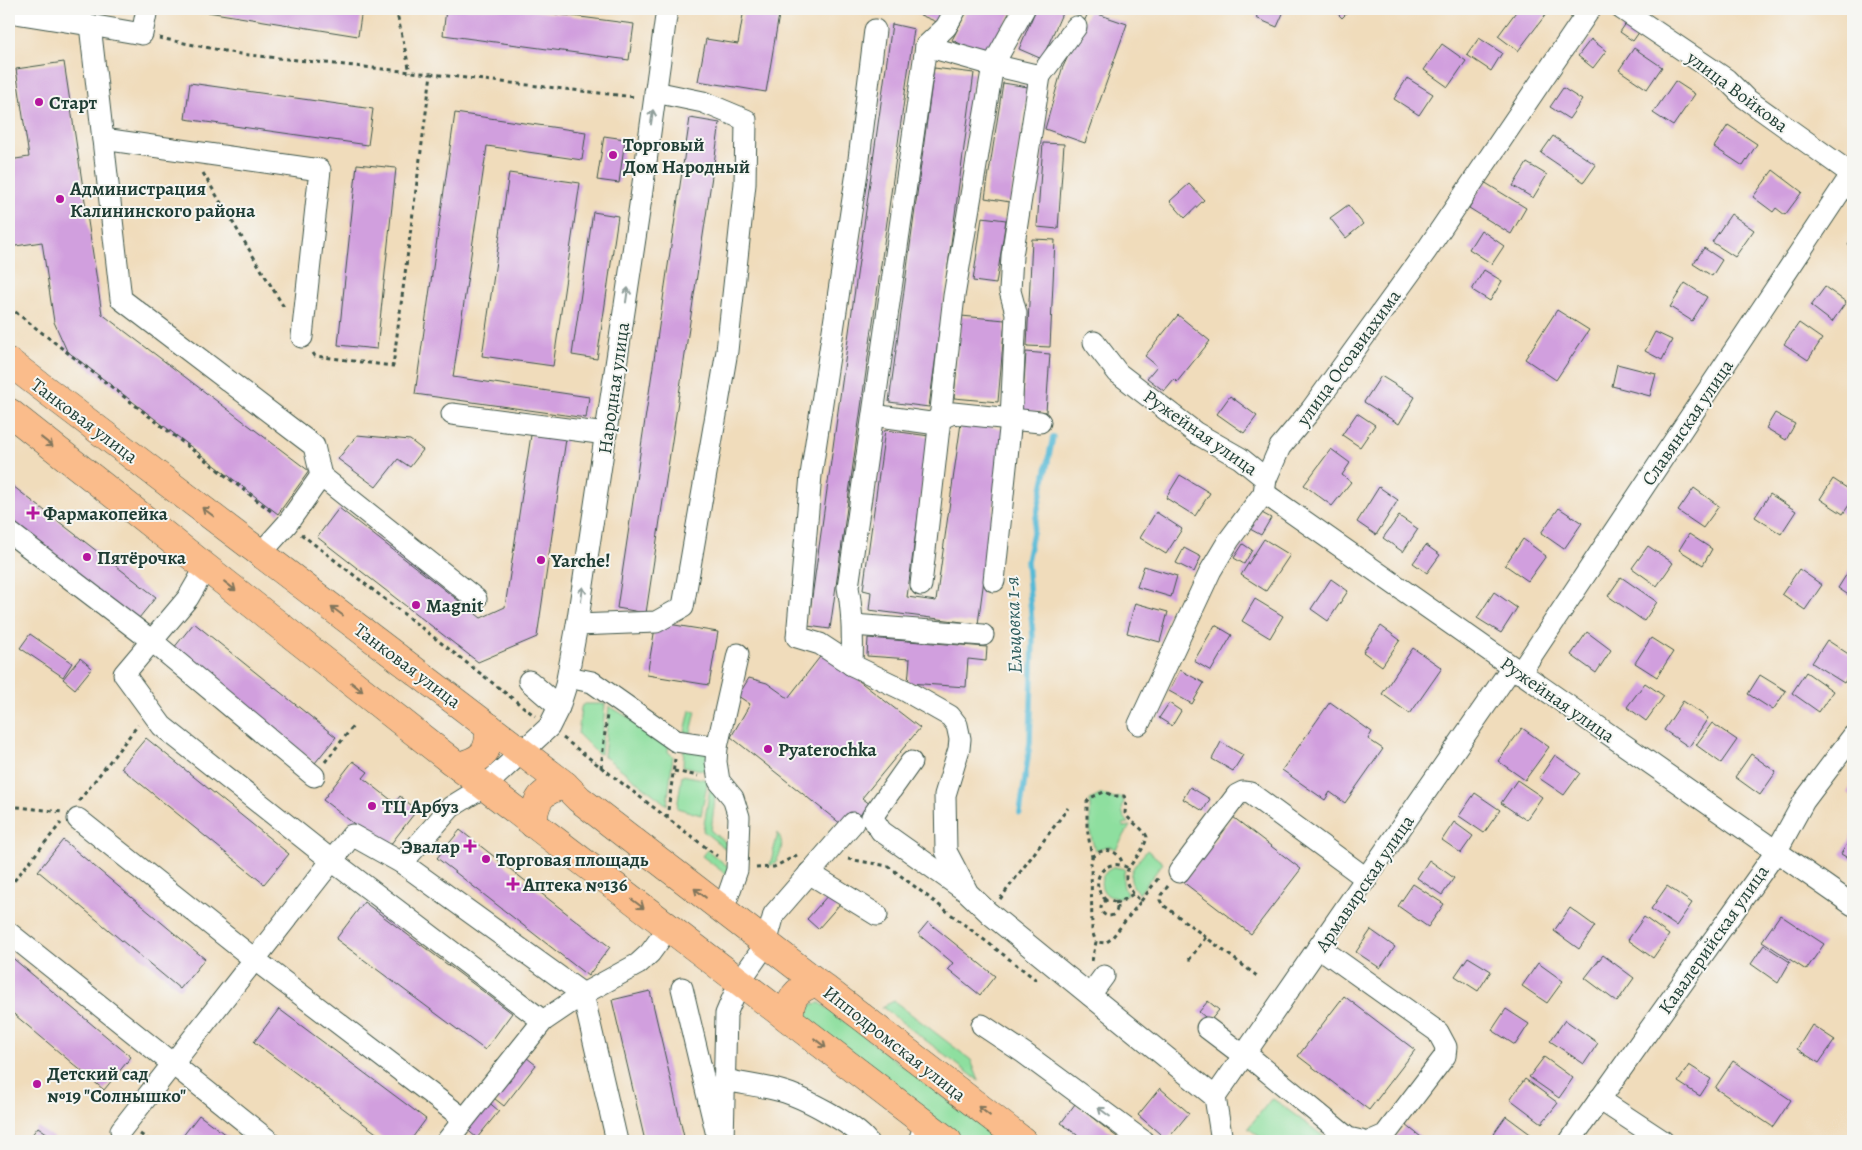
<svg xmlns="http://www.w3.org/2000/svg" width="1862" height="1150" viewBox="0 0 1862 1150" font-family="Alegreya,serif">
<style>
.green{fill:#8edf9f;stroke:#568e6a}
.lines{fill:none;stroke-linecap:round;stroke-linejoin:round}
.stream{stroke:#57bad6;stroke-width:5.5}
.building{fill:#d19fde}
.minor-casing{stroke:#3e5548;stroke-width:23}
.highway-casing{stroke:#3e5548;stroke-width:29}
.path{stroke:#3e5548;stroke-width:3;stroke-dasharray:4 4;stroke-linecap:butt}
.minor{stroke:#fff;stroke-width:21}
.highway{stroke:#fabc8b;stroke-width:28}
.oneway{stroke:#8f9e9a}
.oneway2{stroke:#82765b}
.poi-dot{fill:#b5179e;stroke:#f6f6f2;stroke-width:2}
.labels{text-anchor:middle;stroke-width:4;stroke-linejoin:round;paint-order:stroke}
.street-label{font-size:19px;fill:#1f3d34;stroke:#f6f6f2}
.poi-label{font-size:19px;font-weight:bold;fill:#1f3d34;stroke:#f6f6f2;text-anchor:start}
.water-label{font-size:20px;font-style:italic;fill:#2d5c5c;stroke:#f6f6f2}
</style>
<rect width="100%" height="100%" fill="#f6f6f2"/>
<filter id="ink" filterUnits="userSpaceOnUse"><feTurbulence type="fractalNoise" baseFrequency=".02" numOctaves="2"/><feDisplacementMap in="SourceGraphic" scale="10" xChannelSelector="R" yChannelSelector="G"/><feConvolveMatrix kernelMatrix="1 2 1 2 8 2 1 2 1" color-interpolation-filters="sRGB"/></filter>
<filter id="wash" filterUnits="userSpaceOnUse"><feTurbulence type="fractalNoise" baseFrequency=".0096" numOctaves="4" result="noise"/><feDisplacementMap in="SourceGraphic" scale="20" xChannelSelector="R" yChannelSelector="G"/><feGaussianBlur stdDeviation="1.12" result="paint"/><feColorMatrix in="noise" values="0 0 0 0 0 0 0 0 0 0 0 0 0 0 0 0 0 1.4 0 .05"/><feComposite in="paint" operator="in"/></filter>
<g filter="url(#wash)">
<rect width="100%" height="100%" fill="#f0dcbb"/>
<g class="green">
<polygon points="585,704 605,704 601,754 597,753 578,734 581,707"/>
<polygon points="609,706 669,741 668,752 673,756 667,805 604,756"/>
<polygon points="690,710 696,711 691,733 685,732"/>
<polygon points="684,745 713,749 710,772 683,766"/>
<polygon points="682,775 708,780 701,815 677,808"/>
<polygon points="711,781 717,782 711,831 734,849 732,854 703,831"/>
<path d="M1102 794 1114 799 1121 797 1124 801C1121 811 1122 815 1129 823L1123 824V827L1130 826 1116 849C1108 845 1102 847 1095 851L1090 832V800Z"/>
<path d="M778 833C785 845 781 855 773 865H770Z"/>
<polygon points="707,850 734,871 732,879 702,856"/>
<path d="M1147 850 1163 863 1139 894C1122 875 1134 867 1147 850Z"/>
<path d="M1115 867 1125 869C1122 878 1122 885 1127 894 1104 908 1089 876 1115 867Z"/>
<polygon points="894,1001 971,1060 979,1081 882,1007"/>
<polygon points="820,1003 1001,1141 964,1141 806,1020 807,1011 812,1004"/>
<polygon points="1272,1098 1330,1141 1265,1141 1248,1128"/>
</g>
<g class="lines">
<polyline class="stream" points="1020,813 1030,742 1033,637 1027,561 1053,437"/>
</g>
<g id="blocks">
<g class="building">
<polygon points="189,9 362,9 358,36"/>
<polygon points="446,9 519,9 634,24 629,60 443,35"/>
<polygon points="744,9 780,9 766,92 698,81 706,39 738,44"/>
<polygon points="915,9 944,9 937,22 913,12"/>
<polygon points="968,9 1013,9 989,57 952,40"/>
<polygon points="1036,9 1064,9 1042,59 1019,49"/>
<polygon points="1260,9 1285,9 1277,27 1256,18"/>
<polygon points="1333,9 1351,9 1342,18"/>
<polygon points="1518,9 1550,9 1518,51 1498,36"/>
<polygon points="1089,11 1127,24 1085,143 1045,129 1062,69"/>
<polygon points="1629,19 1642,28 1633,41 1620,32"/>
<polygon points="892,24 914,29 830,629 808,626"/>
<polygon points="1479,38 1502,53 1491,71 1467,55"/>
<polygon points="1591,39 1606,51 1593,68 1578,56"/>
<polygon points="1442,44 1466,61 1448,87 1424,70"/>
<polygon points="1634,48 1662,67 1647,89 1619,70"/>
<polygon points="64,62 102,314 309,471 278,514 67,351 54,322 42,242 9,247 9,160 29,157 16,69"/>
<polygon points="934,68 974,73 929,407 889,402"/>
<polygon points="1407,78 1433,94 1419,115 1394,99"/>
<polygon points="1675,81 1695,94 1673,126 1653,113"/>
<polygon points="190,83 373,109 368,145 185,119"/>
<polygon points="1003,83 1028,87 1010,202 985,198"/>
<polygon points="1563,88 1582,100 1569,119 1550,107"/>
<polygon points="455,113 586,132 582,160 487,146 453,377 589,397 586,418 415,394"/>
<polygon points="690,118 720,123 646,613 617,608"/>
<polygon points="1728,125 1757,144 1743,166 1714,147"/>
<polygon points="604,136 625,139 619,183 597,180"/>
<polygon points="1553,136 1596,165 1584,182 1541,153"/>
<polygon points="1043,143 1064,144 1058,229 1037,227"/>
<polygon points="1527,163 1547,175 1533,198 1513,186"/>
<polygon points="357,164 396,168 377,349 338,345"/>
<polygon points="1773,170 1802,192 1785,215 1776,208 1773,212 1753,197"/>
<polygon points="509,173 580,183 553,366 482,356"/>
<polygon points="1484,182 1526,208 1511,234 1469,208"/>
<polygon points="1189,184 1204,200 1185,218 1170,201"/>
<polygon points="1348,205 1363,224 1346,238 1330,218"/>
<polygon points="593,212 618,216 597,359 572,355"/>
<polygon points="1731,214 1754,230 1735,257 1712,242"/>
<polygon points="982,217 1006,220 996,284 973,281"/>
<polygon points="1481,230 1504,246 1492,264 1469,249"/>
<polygon points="1853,238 1853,249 1848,245"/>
<polygon points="1032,239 1055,240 1050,347 1027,346"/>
<polygon points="1704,248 1722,260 1712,276 1693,264"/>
<polygon points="1484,270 1502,281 1490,301 1472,290"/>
<polygon points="1685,283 1707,297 1692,321 1670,307"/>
<polygon points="1825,287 1846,302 1832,322 1811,306"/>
<polygon points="1557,310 1589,330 1556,380 1525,359"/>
<polygon points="1178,315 1210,341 1177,382 1174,379 1164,391 1147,378 1157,366 1145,356"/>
<polygon points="961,316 1005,320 998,402 954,398"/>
<polygon points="1799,323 1822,339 1808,360 1784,344"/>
<polygon points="1655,332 1672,340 1662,360 1645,351"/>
<polygon points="1026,352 1050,354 1046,412 1022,411"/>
<polygon points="1617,364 1656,374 1650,396 1612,386"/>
<polygon points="1381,376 1415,397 1399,424 1364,402"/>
<polygon points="1230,396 1257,416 1244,433 1217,414"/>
<polygon points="1357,413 1375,425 1360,447 1342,435"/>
<polygon points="1775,413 1795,424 1786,440 1766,428"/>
<polygon points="961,423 1004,429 978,624 869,610 871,592 863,590 885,430 929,436 907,597 936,601"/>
<polygon points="357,435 410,440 423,450 410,467 398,459 376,487 338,459"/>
<polygon points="531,435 566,439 537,637 478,662 317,537 339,508 481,618 505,607"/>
<polygon points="1331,449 1350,463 1342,475 1351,482 1332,506 1304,485"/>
<polygon points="1180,475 1210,493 1195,516 1166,498"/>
<polygon points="1833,479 1853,492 1853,499 1843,514 1820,499"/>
<polygon points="9,483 156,597 135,623 9,525"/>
<polygon points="1379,487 1398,500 1376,535 1357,522"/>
<polygon points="1694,488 1719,506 1703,528 1678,511"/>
<polygon points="1770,494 1796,511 1781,534 1755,517"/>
<polygon points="1559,508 1582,523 1564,549 1541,533"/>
<polygon points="1156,512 1182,529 1166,554 1140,538"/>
<polygon points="1260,512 1271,518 1261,535 1250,529"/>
<polygon points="1399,516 1418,529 1403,552 1383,538"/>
<polygon points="1689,534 1712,549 1703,565 1679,550"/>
<polygon points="1264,539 1290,555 1266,591 1241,575"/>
<polygon points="1523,539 1546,556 1528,581 1505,565"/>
<polygon points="1243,544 1252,550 1244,564 1234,558"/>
<polygon points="1426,545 1440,555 1427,573 1413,563"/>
<polygon points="1648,546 1673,563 1657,586 1632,568"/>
<polygon points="1184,548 1201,557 1194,572 1176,563"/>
<polygon points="1853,564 1853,598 1838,588"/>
<polygon points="1144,566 1177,576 1171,597 1137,587"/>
<polygon points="1799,569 1822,585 1805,610 1782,594"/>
<polygon points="1621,577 1657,602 1644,621 1608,596"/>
<polygon points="1331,579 1348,591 1328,621 1311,609"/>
<polygon points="1494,592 1517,608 1501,633 1477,618"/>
<polygon points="1255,599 1283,616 1270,638 1242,621"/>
<polygon points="1135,603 1168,612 1160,642 1127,633"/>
<polygon points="656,622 718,632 709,685 647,675"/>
<polygon points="194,623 336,737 315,763 173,649"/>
<polygon points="1215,625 1232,635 1211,671 1194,661"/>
<polygon points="1381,626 1400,640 1382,666 1363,652"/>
<polygon points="1587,632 1611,650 1596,673 1571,655"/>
<polygon points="30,634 72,663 63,677 20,648"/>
<polygon points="868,638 987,647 986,661 968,659 966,687 908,683 910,659 867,656"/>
<polygon points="1651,638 1673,652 1657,677 1635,663"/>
<polygon points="1827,640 1853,657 1853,669 1844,683 1812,663"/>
<polygon points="1413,648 1442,668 1410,714 1382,694"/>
<polygon points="823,653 920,728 862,798 875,808 861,824 841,824 731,737 750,704 738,696 749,678 767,683 788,698"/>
<polygon points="80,658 92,668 75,689 63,679"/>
<polygon points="1180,670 1204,683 1192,704 1169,691"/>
<polygon points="1806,672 1833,691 1819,712 1792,693"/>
<polygon points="1760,675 1786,691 1773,710 1748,694"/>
<polygon points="1645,683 1664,696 1646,721 1627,707"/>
<polygon points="1683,701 1708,718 1689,747 1664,730"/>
<polygon points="1330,702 1372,732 1368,739 1383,749 1345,803 1330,792 1325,800 1282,770"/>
<polygon points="1169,703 1181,711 1172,726 1159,718"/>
<polygon points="1712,723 1737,740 1721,763 1696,745"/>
<polygon points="1522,728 1549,747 1525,780 1498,761"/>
<polygon points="146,738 289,854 264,884 121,768"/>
<polygon points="1221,742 1243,755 1233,771 1212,759"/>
<polygon points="1751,754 1776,772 1760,795 1735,777"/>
<polygon points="1555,755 1580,773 1564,795 1539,778"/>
<polygon points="353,761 368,772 363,778 395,803 400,796 417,810 387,849 323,800"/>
<polygon points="1517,780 1542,797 1526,820 1501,803"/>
<polygon points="1853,783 1853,797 1847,793"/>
<polygon points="1190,787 1210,799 1203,811 1183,799"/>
<polygon points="1475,793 1500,810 1484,833 1459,816"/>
<polygon points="1233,817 1301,869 1251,934 1183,882"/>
<polygon points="1454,822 1473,836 1461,853 1442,840"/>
<polygon points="460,830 610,947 588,976 437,858"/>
<polygon points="1853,833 1853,861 1841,854"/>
<polygon points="63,840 205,959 180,989 38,871"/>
<polygon points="1429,860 1454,878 1442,895 1417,878"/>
<polygon points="1413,884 1444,904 1428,927 1398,906"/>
<polygon points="1667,886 1692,903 1676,926 1651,909"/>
<polygon points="829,894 840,904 818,929 807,919"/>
<polygon points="364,902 512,1013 485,1050 336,939"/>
<polygon points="1570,908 1595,926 1579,949 1554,931"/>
<polygon points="1780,915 1824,944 1806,970 1762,941"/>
<polygon points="1644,917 1669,935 1653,958 1628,940"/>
<polygon points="928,922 995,976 980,995 948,969 953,963 918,934"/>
<polygon points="1371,930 1395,947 1380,968 1356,952"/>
<polygon points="1764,945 1790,962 1778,983 1751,964"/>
<polygon points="9,955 131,1057 104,1090 9,1010"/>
<polygon points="1603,955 1634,978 1617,1002 1585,978"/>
<polygon points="1468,957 1491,971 1478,991 1455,976"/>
<polygon points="1538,963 1563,981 1547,1003 1522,986"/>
<polygon points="650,991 685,1141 645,1141 612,1000"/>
<polygon points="1344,996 1415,1050 1369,1110 1298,1056"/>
<polygon points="1208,1001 1219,1010 1210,1021 1199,1012"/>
<polygon points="279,1009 426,1119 410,1141 387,1141 254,1042"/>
<polygon points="1506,1009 1529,1024 1515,1045 1492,1030"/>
<polygon points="1565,1020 1598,1043 1584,1064 1550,1041"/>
<polygon points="1812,1025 1835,1040 1819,1063 1797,1049"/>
<polygon points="522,1054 536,1065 504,1106 490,1095"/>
<polygon points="1544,1057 1573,1078 1559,1098 1529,1077"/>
<polygon points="1733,1061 1791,1100 1773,1127 1715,1088"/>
<polygon points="1689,1065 1711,1079 1700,1096 1678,1082"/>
<polygon points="1525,1079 1558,1103 1542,1123 1510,1099"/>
<polygon points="1160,1088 1189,1113 1167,1140 1138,1115"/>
<polygon points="486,1100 499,1111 477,1138 464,1127"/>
<polygon points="1075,1104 1122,1141 1085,1141 1061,1123"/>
<polygon points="199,1115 234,1141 179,1141"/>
<polygon points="1506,1116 1533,1136 1529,1141 1506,1141 1494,1133"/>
<polygon points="1406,1125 1426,1141 1393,1141"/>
<polygon points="38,1127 58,1141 27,1141"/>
</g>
</g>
</g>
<g filter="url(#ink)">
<use href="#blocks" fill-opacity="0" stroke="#3e5548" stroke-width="1"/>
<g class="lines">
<defs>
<g id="minor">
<polyline points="956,9 946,27 926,46 993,65 1040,76"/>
<polyline points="1622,9 1726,79 1745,98 1853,175"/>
<polyline points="9,12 90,25 121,299 314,446 321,476"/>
<polyline points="90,25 142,34 147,9"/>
<path d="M926 46 848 587C853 614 853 638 852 665L906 691 950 716 957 725 960 739 959 749 945 795 946 851 968 893 989 913 1215 1097 1222 1141"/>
<polyline points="103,139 320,170 302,337"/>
<polyline points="1094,342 1118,373 1196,433 1240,458 1266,479"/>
<polyline points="452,414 606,434"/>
<polyline points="873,415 930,423 953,413 1040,422"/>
<polyline points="1264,493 1853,905"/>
<polyline points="9,532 152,641 314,776"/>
<polyline points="261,553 287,524 321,476 476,599"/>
<polyline points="206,567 188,598 124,674 162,726 331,860 543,1021"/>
<polyline points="994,581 1011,419 1016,313 1010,291 1012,256 1040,76 1076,27"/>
<polyline points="921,585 954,296 993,65 1024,9"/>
<polyline points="577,625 656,622 683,607 727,351 745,184 746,120 703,102 655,92"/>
<polyline points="853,625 983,635"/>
<polyline points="852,665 820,644 797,637 811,475 859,159 875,30"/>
<polyline points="1520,673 1853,172"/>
<polyline points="568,677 592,682 676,741 717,747"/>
<polyline points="529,681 559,707"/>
<polyline points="1139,724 1211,570 1229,540 1264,493 1266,479 1280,447 1311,410 1426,251 1590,9"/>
<polyline points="911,762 872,817 881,831 964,890"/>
<polyline points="78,819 254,959 464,1119"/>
<polyline points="402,863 583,994 617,1141"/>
<polyline points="1179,872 1237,795 1243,792 1250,793 1367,879"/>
<polyline points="809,873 877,915"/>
<polyline points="723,910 737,870 739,817 733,798 719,781 716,762 717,747 738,654"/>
<polyline points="9,933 269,1141"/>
<polyline points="1320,948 1438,1032 1446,1047 1445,1056 1385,1135 1371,1141"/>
<polyline points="682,988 716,1131"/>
<polyline points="1090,995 1104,976"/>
<polyline points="982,1025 1024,1053 1143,1141"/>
<polyline points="1207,1028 1244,1056"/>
<polyline points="1246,1054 1348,1138 1361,1141"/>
<path d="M725 1080C743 1084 763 1086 781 1091 803 1097 854 1124 867 1141"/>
<polyline points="1215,1097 1512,667"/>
<polyline points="1599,1099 1663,1141"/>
<polyline points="121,1130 352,835 402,863 451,807 485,786 549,727 559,707 566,685 577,625 640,205 667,9"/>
<polyline points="447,1141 543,1021 583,994 638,964 650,953 669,927"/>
<polyline points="723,1141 726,1014 740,981 766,944 774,914 853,823"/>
<polyline points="919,1141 925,1124"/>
<polyline points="1570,1141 1776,852 1804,801 1853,736"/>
</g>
<g id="highway">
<polyline points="9,362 565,785 579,799 1023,1141"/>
<polyline points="9,412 450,760 948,1141"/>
<path d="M458 766C482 760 490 753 489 727"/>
<path d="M533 824C535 799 541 791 565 785"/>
<path d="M789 1019C791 996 794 991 816 982"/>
</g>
</defs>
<use href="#minor" class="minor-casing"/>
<use href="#highway" class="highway-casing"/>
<g class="path">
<polyline points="396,9 410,72"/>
<polyline points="637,9 648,11"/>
<polyline points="159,38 240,54 431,74"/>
<polyline points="203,173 285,309"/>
<polyline points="9,307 272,512"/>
<polyline points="313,353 315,356 393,366 431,74 635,97"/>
<polyline points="301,534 535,716"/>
<polyline points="563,738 717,856"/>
<polyline points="325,762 354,725"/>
<polyline points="601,768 607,714"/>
<polyline points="674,771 698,776"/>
<polyline points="79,801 138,725"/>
<polyline points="9,806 62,812"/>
<polyline points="667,818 675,759"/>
<path d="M1092 857C1104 846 1119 849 1123 865"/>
<polyline points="848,859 888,866 1039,982"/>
<polyline points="756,868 774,867 799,854"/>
<polyline points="1168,886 1161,895 1160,900 1162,904 1257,976"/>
<polyline points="9,887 61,823"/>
<polyline points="1000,899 1068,808"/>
<circle cx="1109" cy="908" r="8"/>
<path d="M1106 900C1086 882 1105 855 1128 868"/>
<polyline points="1141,901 1160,876"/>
<polyline points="1115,903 1122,901 1133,894"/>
<polyline points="1189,960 1206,937"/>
<path d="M1092 961 1096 942 1092 931 1091 863 1092 857 1087 828V802L1090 798 1104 792 1114 796H1124L1126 800 1125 813C1131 824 1142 826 1147 837 1140 866 1107 870 1141 901L1111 939 1105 943 1096 942"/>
<polyline points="140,1134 150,1141"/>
</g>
<use href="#minor" class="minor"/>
<use href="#highway" class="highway"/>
</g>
<defs><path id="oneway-shaft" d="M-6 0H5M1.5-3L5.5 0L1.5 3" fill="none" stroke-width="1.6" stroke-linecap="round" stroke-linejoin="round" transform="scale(1.25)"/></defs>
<g class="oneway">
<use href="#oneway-shaft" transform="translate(652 117) rotate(-82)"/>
<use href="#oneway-shaft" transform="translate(627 295) rotate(-82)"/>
<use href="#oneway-shaft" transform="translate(582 594) rotate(-82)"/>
<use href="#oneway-shaft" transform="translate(1104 1112) rotate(-143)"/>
</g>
<g class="oneway2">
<use href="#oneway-shaft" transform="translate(47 442) rotate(38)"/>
<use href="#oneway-shaft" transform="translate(208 512) rotate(-143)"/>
<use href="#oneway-shaft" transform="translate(230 586) rotate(38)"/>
<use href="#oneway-shaft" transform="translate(337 611) rotate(-143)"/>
<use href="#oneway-shaft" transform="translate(357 687) rotate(38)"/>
<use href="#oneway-shaft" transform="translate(700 893) rotate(-142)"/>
<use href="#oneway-shaft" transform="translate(638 904) rotate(37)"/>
<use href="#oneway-shaft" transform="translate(820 1043) rotate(38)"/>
<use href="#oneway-shaft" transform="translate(984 1111) rotate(-142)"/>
</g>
</g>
<g class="poi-dot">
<circle cx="39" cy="102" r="5"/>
<circle cx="613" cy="155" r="5"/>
<circle cx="60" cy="199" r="5"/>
<path d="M30.5 505.5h5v5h5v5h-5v5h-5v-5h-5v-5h5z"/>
<circle cx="87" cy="557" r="5"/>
<circle cx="541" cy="560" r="5"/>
<circle cx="416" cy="605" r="5"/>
<circle cx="768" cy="749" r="5"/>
<circle cx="372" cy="806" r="5"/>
<path d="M467.5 838.5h5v5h5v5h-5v5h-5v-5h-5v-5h5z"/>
<circle cx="486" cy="859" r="5"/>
<path d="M510.5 876.5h5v5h5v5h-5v5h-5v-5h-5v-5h5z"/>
<circle cx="37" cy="1084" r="5"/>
</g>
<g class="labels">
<g class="street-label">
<text transform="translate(1738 91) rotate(37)" y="7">улица Войкова</text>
<text transform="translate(1348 357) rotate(-54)" y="7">улица Осоавиахима</text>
<text transform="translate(613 388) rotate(-82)" y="7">Народная улица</text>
<text transform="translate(85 420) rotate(37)" y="7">Танковая улица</text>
<text transform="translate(1687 422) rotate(-56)" y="7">Славянская улица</text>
<text transform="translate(1201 432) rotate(35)" y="7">Ружейная улица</text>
<text transform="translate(408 665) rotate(37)" y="7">Танковая улица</text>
<text transform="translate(1558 699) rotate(35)" y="7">Ружейная улица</text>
<text transform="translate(1364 883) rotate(-56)" y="7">Армавирская улица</text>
<text transform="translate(1713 939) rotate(-55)" y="7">Кавалерийская улица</text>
<text transform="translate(895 1043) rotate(38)" y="7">Ипподромская улица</text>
</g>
<g class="poi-label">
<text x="49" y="109">Старт</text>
<text x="623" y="151">Торговый<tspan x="623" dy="22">Дом Народный</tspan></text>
<text x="70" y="195">Администрация<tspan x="70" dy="22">Калининского района</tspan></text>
<text x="43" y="520">Фармакопейка</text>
<text x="97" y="564">Пятёрочка</text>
<text x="551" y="567">Yarche!</text>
<text x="426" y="612">Magnit</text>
<text x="778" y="756">Pyaterochka</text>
<text x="382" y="813">ТЦ Арбуз</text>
<text x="460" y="853" text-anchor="end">Эвалар</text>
<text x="496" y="866">Торговая площадь</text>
<text x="523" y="891">Аптека №136</text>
<text x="47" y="1080">Детский сад<tspan x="47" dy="22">№19 "Солнышко"</tspan></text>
</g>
<g class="water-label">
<text transform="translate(1013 625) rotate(-92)" y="7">Ельцовка 1-я</text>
</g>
</g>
<rect width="1862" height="1150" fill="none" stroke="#f6f6f2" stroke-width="30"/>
</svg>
